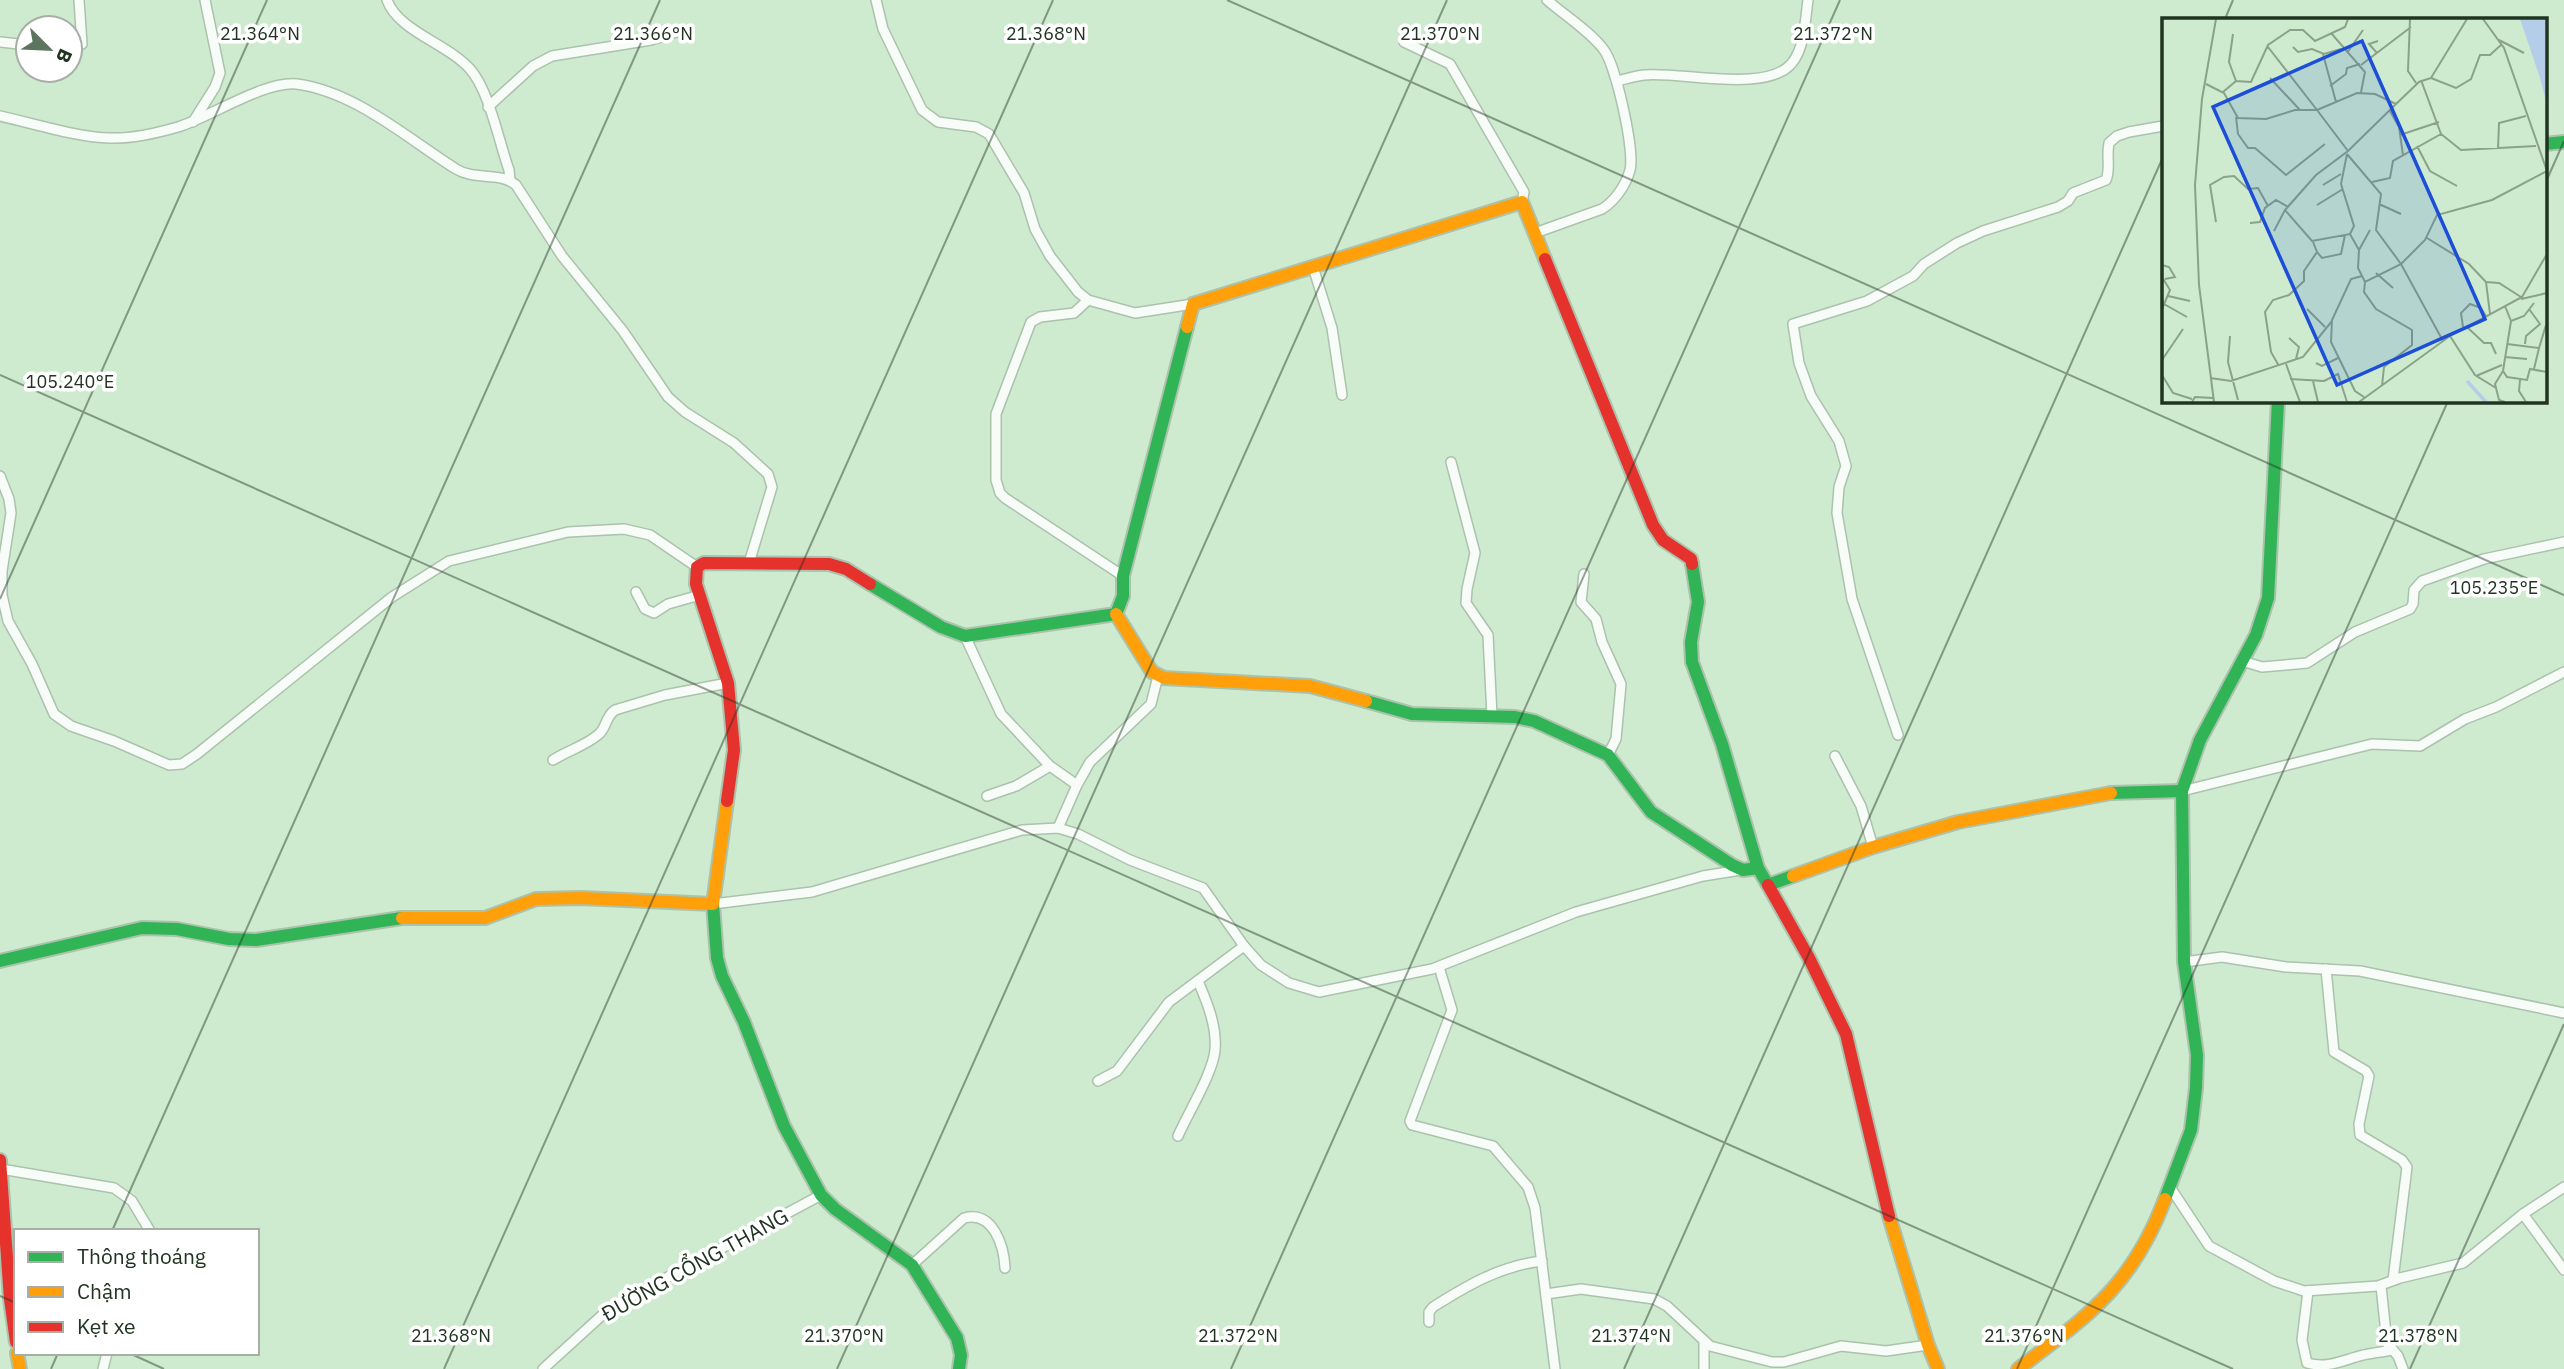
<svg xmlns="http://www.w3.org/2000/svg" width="2564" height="1369" viewBox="0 0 2564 1369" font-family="'IBM Plex Sans',sans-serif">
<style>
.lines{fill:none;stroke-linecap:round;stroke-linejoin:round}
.street-casing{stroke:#abc2ac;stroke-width:12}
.fast-casing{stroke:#abc2ac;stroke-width:16}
.slow-casing{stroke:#abc2ac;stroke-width:16}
.jam-casing{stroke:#abc2ac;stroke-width:16}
.street{stroke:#f8fcf8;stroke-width:9}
.fast{stroke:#30b455;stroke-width:12}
.slow{stroke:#ff9f0a;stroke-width:12}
.jam{stroke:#e5322d;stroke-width:12}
.ticks{fill:none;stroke:#203421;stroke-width:2;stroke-opacity:0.45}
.labels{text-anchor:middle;stroke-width:7;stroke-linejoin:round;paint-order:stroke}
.street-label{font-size:21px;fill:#203421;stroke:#fff}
.inset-river{fill:none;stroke:#b4ceea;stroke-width:3.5}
.inset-road{fill:none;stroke:#89a289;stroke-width:2}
.view{fill:#1d4ed8;fill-opacity:0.15;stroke:#1d4ed8;stroke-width:3.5}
.inset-edge{fill:none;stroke:#203421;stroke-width:3.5}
.ticks-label{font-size:18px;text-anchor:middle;fill:#203421;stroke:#fff;stroke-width:7;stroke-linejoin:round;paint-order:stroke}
</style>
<rect width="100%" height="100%" fill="#cfebcf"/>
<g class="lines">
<defs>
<g id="street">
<path d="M387 0C398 31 448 44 470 69 489 90 499 142 509 170L510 180"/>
<polyline points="876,0 883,29 922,110 938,122 976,127 989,134 1024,193 1035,229 1050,256 1078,292 1088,300 1135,313 1193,304"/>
<polyline points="0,42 28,45"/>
<polyline points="1404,42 1450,64 1524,192 1522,202"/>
<polyline points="70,45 82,44 79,0"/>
<path d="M1617 81C1626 79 1635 76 1644 75 1680 71 1767 94 1792 63 1805 47 1805 20 1808 0"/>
<polyline points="488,107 533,66 552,56 651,40 683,30"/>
<path d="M0 116C32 123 79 138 110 138 131 139 157 133 178 127 210 117 266 80 297 84 356 92 408 139 456 169 475 181 499 171 516 185L562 256 623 331 668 397 685 412 734 443 768 474 772 487 749 563"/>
<polyline points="193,122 215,87 220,73 205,0"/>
<path d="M1535 233 1602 209C1615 201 1626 185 1630 170 1635 151 1616 66 1604 50 1591 32 1564 15 1547 0"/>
<polyline points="1313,267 1332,328 1342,395"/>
<polyline points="1088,300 1074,313 1040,317 1031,322 996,414 996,480 1000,493 1005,498 1123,576"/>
<polyline points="1451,462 1475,553 1467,589 1466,603 1488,635 1492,716"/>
<polyline points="0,476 9,499 11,513 2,571 2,595 8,621 32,664 54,714 71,726 114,741 169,765 182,764 197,754 392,597 449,561 568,532 624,529 650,535 697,567"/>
<polyline points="1584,574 1581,602 1596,619 1602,642 1621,684 1616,739 1608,755"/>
<polyline points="636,592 645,609 654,613 668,604 700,595"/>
<polyline points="965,636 1001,714 1050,766 1077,785"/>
<polyline points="2242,661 2262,667 2307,663 2355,632 2410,609 2413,604 2414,590 2422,581 2484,559 2564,542"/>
<path d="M1898 735 1852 599 1837 513 1839 487 1846 466 1839 441 1811 396 1799 363 1793 324 1867 301 1913 276 1924 264 1957 243 1983 231 2058 207 2068 201 2073 193 2106 180C2111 168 2106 156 2109 143L2117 136 2129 132 2163 126"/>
<polyline points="1835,756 1861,806 1873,847"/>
<path d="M553 760C567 751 587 745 599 734 607 727 605 717 615 710L665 695 728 683"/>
<polyline points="2182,791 2372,744 2420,746 2465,719 2496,707 2564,672"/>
<polyline points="987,796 1016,786 1050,766"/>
<polyline points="1058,828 1077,785 1090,762 1151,704 1158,676"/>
<polyline points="713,904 812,892 1022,830 1058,828 1078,834 1130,860 1203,888 1244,946 1261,965 1289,983 1319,992 1432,969 1576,912 1703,876 1741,870"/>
<polyline points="2184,962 2222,957 2286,967 2360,971 2564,1013"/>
<polyline points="1439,967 1452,1010 1410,1121 1412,1125 1493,1146 1528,1187 1535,1208 1555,1369"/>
<polyline points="2326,969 2334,1052 2366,1071 2369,1076 2359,1124 2360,1135 2402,1160 2407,1167 2393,1280"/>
<polyline points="1098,1081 1117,1071 1169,1002 1244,946"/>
<path d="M1178 1136C1188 1113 1213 1073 1215 1050 1217 1026 1207 1002 1198 981"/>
<polyline points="1,1169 114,1188 132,1201 150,1231"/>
<polyline points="2170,1187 2209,1246 2274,1281 2304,1291 2378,1286 2400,1278 2463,1263 2523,1214 2564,1187"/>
<polyline points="2523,1214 2564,1270"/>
<path d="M912 1265 964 1218C993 1210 1004 1246 1005 1268"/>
<polyline points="2381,1286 2387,1343 2398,1356 2403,1369"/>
<path d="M2308 1291 2302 1340 2307 1363C2328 1369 2343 1360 2363 1355 2372 1353 2382 1352 2392 1350"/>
<polyline points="1546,1294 1581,1289 1654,1299 1667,1306 1710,1346 1772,1362 1784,1362 1841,1346 1886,1351 1928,1345"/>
<path d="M1429 1322V1312L1433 1307C1468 1285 1500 1266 1542 1261"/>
<polyline points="103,1369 107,1353"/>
<polyline points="543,1369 610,1308 821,1195"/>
<polyline points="1704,1369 1704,1343"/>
</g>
<g id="fast">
<polyline points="2545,144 2564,142"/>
<polyline points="1692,564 1698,602 1691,642 1692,662 1722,744 1758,868 1768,885 1793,876"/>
<polyline points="870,584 941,627 965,636 1116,614 1123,596 1123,576 1187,327"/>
<polyline points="1366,701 1412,714 1515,717 1534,721 1608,755 1651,812 1732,865 1743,870 1758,868"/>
<polyline points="2182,791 2200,740 2256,635 2268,598 2278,401"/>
<polyline points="2111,793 2182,791 2184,962 2197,1055 2196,1088 2191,1130 2165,1199"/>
<polyline points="713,904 717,958 722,976 744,1022 784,1126 821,1195 835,1209 912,1265 957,1338 961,1355 959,1369"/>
<polyline points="0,961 142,928 177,929 229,939 256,940 402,918"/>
</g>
<g id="slow">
<polyline points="1187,327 1193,304 1522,202 1545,259"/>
<polyline points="1116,614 1152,672 1164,678 1310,686 1366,701"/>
<polyline points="1793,876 1873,847 1958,822 2111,793"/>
<polyline points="402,918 485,918 536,899 581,898 713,904 727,801"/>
<polyline points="1889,1216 1928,1345 1938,1369"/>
<polyline points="17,1353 20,1369"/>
<path d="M2018 1369C2089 1315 2132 1286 2165 1199"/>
</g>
<g id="jam">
<polyline points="1545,259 1653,525 1663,540 1691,559 1692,564"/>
<polyline points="727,801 734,750 728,683 696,584 697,567 704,563 829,564 846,569 870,584"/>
<polyline points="1768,885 1809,958 1846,1034 1889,1216"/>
<polyline points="0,1160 10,1299 16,1342"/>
</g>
</defs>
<use href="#street" class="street-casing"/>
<use href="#fast" class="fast-casing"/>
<use href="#slow" class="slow-casing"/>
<use href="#jam" class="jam-casing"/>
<use href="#street" class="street"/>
<use href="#fast" class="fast"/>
<use href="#slow" class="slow"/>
<use href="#jam" class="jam"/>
</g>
<path class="ticks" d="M1227 0 2564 595M2225 19 2233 0M2545 184 2564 141M0 375 2233 1369M0 599 267 0M112 1231 660 0M0 1296 16 1303M129 1353 164 1369M51 1369 58 1353M444 1369 1053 0M837 1369 1447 0M1231 1369 1840 0M1624 1369 2163 157M2017 1369 2448 401M2410 1369 2564 1024"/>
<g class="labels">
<g class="street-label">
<text transform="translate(695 1265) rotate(-29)" y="7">ĐƯỜNG CỔNG THANG</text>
</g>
</g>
<g transform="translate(2162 18)">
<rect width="385" height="385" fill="#cfebcf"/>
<path d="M358 1H385V87L378 60Z" fill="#b4ceea"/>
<path class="inset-river" d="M305 363 324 384"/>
<path class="inset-road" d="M248 1 246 53 254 65M321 1 342 30 385 153M169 15 203 54 199 74M71 16 67 44 74 63M337 22 362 35M106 29 155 92M131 29 136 34 150 31 162 36 179 31M185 35 201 12M215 35 207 26 216 23M161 36 174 84M199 47 249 9M108 60 138 92M269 60 294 70 309 61 318 37H328L340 26M259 62 279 116 299 132 374 128M44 66 62 75 76 100 104 101 133 92H155M168 68 184 56 185 50 198 46M61 74 74 63 89 64 106 27 128 12H141L153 23 183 9 186 1M228 93 237 109 241 137M74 99 76 116 86 130H93L124 157 163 126M238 117 277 104M255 128 268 153 295 168M336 131 337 105 364 98M186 133 234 86M185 136 219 176 214 212 239 246 263 222 275 197 330 182 385 153M185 136 179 166 192 208 188 216M210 164 228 160 231 143 279 116M161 167 179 156M217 186 239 196M155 187 181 171M54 204 48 167 62 159 72 158 86 171 96 170 106 188M88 205 98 204 103 190 114 182 126 189M112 213 123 192M265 220 307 246 324 264M197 232 208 212M155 234 160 240 179 236 183 217M0 247 7 249 13 259 3 261M214 255 231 270M200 258 189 261 170 302 169 324 193 373 202 379M0 259 8 272 0 291M203 264 202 274 214 291 250 312V327L222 349 220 368M324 264 337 265 359 279M324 264 328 296M6 278 28 283M359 281 385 275M2 286 25 299M145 291 163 309M349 303 362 298 372 285M301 309 299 295 308 286 319 290 324 298M305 309 322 325H329L334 336M68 318 66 344 76 382M288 318 313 357 334 370M127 320 137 329 134 341M281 323 239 246 203 264 196 250 197 232 188 216 150 223 123 192 154 157 186 133 155 92 195 75 213 76 234 86 257 64 269 60 305 1M345 326 377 330 372 351M363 326 364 318 378 306 367 291M377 330 384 307M343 339 365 341M0 342 21 311M154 345 160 348 176 340M124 346 138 384M117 348 109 334 103 294 111 282 127 277 142 263V253L155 234 151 224M341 353 345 359 365 362 368 351 385 354M0 357 11 375 30 381M314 358 340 347M48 360 69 363 141 339 170 303M128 361 162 363 176 356 185 384M358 362 357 373 364 384M151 363 156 384M30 384 33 379 51 380M52 384 37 267 33 167 40 81 54 1M197 384 288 318 360 279 385 236M343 384 337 382 333 366 341 353 349 303 343 288"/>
<path class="view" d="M200 23 323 301 175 367 51 89Z"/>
<rect width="385" height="385" class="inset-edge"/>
</g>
<g class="ticks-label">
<text x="260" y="40">21.364°N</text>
<text x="653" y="40">21.366°N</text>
<text x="1046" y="40">21.368°N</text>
<text x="1833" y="40">21.372°N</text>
<text x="1440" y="40">21.370°N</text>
<text x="70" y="388">105.240°E</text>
<text x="2494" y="594">105.235°E</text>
<text x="451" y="1342">21.368°N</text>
<text x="844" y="1342">21.370°N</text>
<text x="1238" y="1342">21.372°N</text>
<text x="1631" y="1342">21.374°N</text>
<text x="2024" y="1342">21.376°N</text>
<text x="2418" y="1342">21.378°N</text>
</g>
<rect x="14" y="1229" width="245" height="126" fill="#ffffff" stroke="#a6aea6" stroke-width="2"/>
<rect x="28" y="1252" width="35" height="10" fill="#30b455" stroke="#a6aea6" stroke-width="2"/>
<text x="77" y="1264" font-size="21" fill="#203421">Thông thoáng</text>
<rect x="28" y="1287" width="35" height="10" fill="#ff9f0a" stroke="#a6aea6" stroke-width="2"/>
<text x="77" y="1299" font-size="21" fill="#203421">Chậm</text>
<rect x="28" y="1322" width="35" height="10" fill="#e5322d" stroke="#a6aea6" stroke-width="2"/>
<text x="77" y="1334" font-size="21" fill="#203421">Kẹt xe</text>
<g transform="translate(49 49) rotate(114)"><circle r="33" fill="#ffffff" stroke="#a6aea6" stroke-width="2"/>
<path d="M0-5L12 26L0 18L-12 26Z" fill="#5d745e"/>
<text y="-10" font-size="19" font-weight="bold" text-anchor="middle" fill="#203421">B</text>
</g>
</svg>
